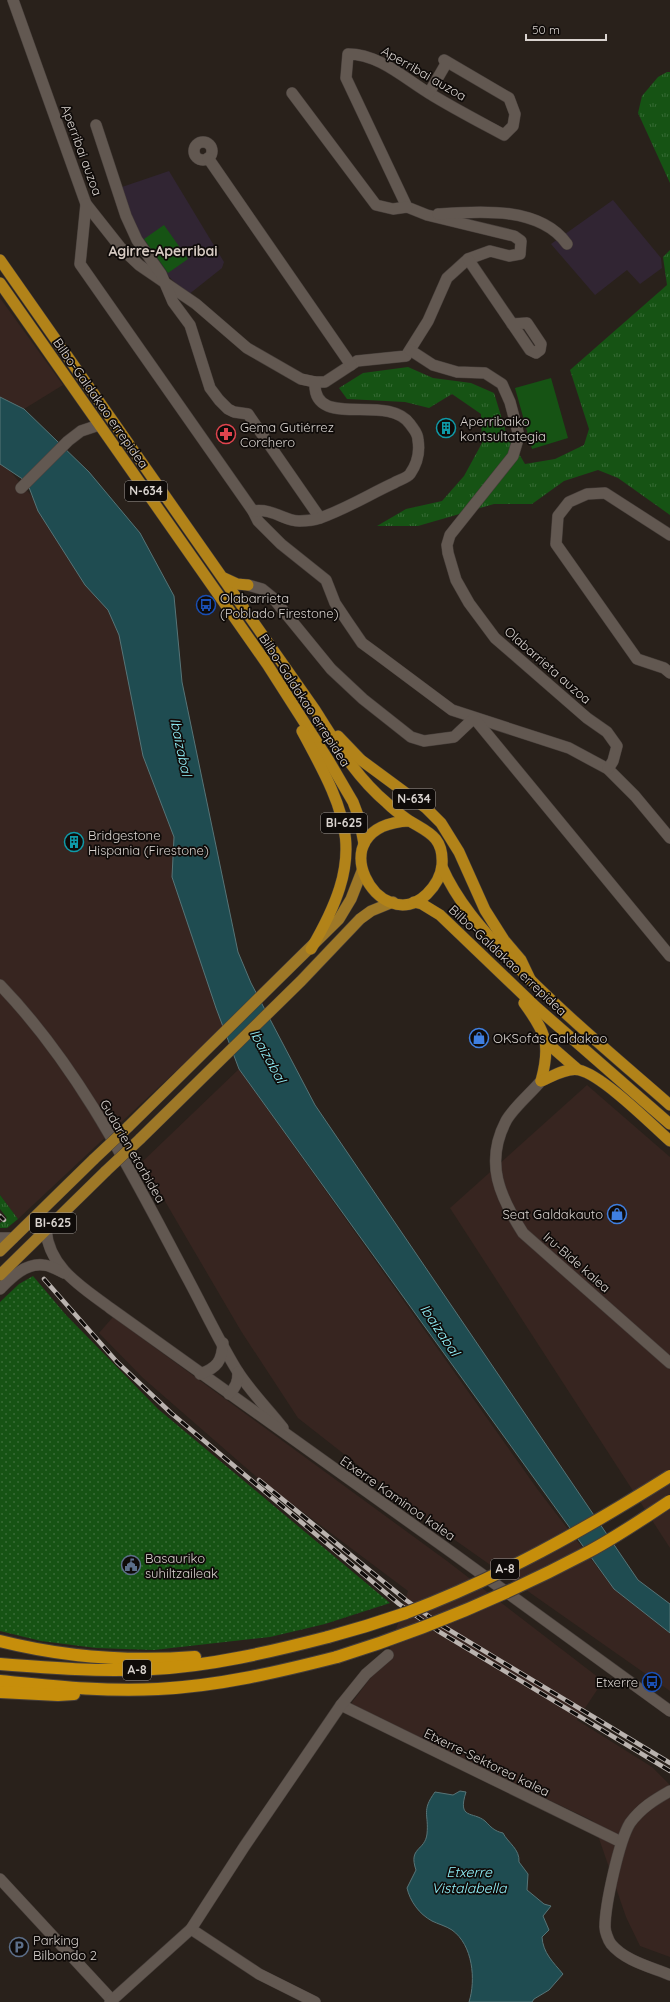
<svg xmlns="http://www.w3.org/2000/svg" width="670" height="2002" viewBox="0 0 670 2002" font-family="Quicksand,sans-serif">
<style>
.industrial{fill:#372520}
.education{fill:#312533}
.grass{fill:url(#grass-tufts)}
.park{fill:url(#park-dots)}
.pitch{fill:#165314}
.water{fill:#1f4c51;stroke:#577477}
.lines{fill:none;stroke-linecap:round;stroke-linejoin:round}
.minor-casing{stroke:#463e3a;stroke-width:12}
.tertiary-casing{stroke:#463e3a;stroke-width:12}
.primary-casing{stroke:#463e3a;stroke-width:12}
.trunk-casing{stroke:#463e3a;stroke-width:12}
.motorway-casing{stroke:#463e3a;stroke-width:14}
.minor{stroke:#625851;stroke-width:11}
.tertiary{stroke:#625851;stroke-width:11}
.primary{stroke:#9e7827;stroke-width:11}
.trunk{stroke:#b28319;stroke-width:11}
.motorway{stroke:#c68e0b;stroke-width:12}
.rail-casing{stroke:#bab3af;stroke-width:4.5}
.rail{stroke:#0f0b09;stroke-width:3;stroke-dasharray:9;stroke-linecap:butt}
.primary-bridge-casing{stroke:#463e3a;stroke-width:12;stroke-linecap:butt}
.motorway-bridge-casing{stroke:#463e3a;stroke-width:14;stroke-linecap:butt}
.primary-bridge{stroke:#9e7827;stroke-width:11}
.motorway-bridge{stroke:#c68e0b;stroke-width:12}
.labels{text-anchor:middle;stroke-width:3.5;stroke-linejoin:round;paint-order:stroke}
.shield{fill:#0f0b09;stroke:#9c9794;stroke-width:1}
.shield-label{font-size:12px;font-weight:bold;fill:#d9d3cf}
.street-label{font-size:13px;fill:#d9d3cf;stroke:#0f0b09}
.poi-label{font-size:13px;fill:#d9d3cf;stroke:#0f0b09;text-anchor:start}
.neighbourhood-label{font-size:14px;font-weight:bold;fill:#d6cac2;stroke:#0f0b09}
.water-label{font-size:14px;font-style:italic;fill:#93f4fd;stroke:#0f0b09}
</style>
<defs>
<pattern id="grass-tufts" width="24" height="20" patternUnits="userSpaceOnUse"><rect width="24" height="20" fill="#165314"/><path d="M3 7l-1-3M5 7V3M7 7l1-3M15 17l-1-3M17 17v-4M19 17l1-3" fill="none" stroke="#376b35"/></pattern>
<pattern id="park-dots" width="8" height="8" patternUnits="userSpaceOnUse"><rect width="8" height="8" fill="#165314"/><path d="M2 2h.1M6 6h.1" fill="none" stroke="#376b35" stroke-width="1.8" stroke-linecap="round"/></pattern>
</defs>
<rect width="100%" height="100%" fill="#29211b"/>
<g class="industrial">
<polygon points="0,298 63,385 24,409 0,397"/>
<polygon points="0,464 9,470 104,579 149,699 223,1027 18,1219 0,1195"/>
<polygon points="239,1069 538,1490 614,1589 670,1633 670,1691 442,1531 298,1418 241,1331 142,1162"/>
<polygon points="587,1085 670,1157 670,1548 450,1208"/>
<polygon points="113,1317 447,1561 603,1681 577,1720 652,1767 670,1785 670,1957 640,1946 626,1917 593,1821 350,1705 388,1655 408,1591 259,1479 143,1378 99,1333"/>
</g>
<g class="education">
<polygon points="169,171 224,262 222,268 188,295 165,273 137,231 129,212 122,187"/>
<polygon points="613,200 661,258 662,268 640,284 627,270 595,295 551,244"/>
</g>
<g class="grass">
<polygon points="667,72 670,72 670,183 638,113 642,96 658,77"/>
<polygon points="670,250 670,515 618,478 598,470 564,481 532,504 494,504 418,526 377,526 406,509 442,501 464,476 482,443 481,414 452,394 429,408 405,402 347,399 339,388 363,373 408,367 433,378 471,383 494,393 506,432 525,464 555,459 584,445 589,429 570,370 667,285 663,257"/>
<polygon points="0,1195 18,1219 7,1228 0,1228 0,1223 7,1218 0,1209"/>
</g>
<polygon class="park" points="33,1276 66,1315 158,1409 390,1603 325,1624 270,1637 154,1650 96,1648 41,1641 0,1631 0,1302 19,1284"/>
<g class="pitch">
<polygon points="164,225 188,259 168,273 144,239"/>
<polygon points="551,378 568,438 532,449 515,388"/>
</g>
<g class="water">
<polygon points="0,397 24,409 89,472 140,533 174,596 182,682 238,952 251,983 315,1105 638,1580 670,1604 670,1633 614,1589 239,1069 216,1008 172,877 174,837 143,756 119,635 108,610 85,585 38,511 27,482 0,464"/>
<path d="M460 1791 466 1792C457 1820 473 1811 485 1821 491 1827 494 1831 503 1833 508 1843 520 1849 519 1862L528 1874 527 1890 544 1904 551 1906 543 1916 549 1930 542 1937C543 1953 553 1962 563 1974L549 1990 534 1999 532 2002H469C476 1980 473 1945 452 1930 446 1926 438 1924 432 1921 419 1914 410 1901 407 1888L416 1870C408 1847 425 1851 427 1834 429 1814 421 1811 435 1792L453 1795Z"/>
</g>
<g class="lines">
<defs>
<g id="minor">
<path d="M13 0 86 204 120 247 139 265 196 304 247 348 301 379 315 382H325L357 361 406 356 428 321 447 278 468 259 490 251 509 256 520 254 521 241 514 236 427 215 407 207 346 78 348 54C380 54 406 80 432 95 455 109 480 122 504 135L513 126 515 114 509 98 444 60"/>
<polyline points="292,93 376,205 393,209 407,207"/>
<polyline points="429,93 447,62"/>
<polyline points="96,125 126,216 137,240 161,274 173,302 190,325 210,388 219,400 228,409 234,412 248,414 320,518"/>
<circle cx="203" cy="151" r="9"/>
<polyline points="208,158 351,365"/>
<polyline points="86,204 80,264 253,511 258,521 281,544 326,580 335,603 347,621 362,643 377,654 452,710 569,748 608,769 635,796 670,838"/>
<path d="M438 214C479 211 540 206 567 244"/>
<polyline points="468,259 530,350 536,353 540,350 541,344 527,323 512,324"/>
<polyline points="410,350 433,365 457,372 485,373 502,384 510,402 519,436 513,456 450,535 447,545 448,553 456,580 469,603 495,638 587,718 607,732 617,746 613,761 608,769"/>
<polyline points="21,488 68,441 81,431 99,425"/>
<path d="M253 511C274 508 285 522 300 521 306 521 314 520 320 518 346 509 370 494 394 483 399 480 407 478 410 474 417 464 420 452 418 440 418 433 414 430 410 424 387 392 312 431 315 382"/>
<polyline points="670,535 605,493 587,494 569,502 558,516 556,544 637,659 664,668 670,673"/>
<polyline points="248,585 262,589 273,598 331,669 363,699 411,737 424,741 454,737 474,718 670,956"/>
<path d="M541 1081C532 1092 512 1109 506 1121 484 1163 500 1197 523 1233L670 1363"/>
<polyline points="0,1238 13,1238"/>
<polyline points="341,1705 621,1842"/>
<polyline points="0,1879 112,2000"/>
<polyline points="191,1929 259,1974 315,2002"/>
<polyline points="110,2002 191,1929 244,1847 341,1705 366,1674 388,1655"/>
</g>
<g id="tertiary">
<path d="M0 985C82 1070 134 1178 189 1281 205 1311 220 1343 238 1372 251 1392 269 1410 283 1428"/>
<path d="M46 1230C49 1268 82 1287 110 1308L454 1554 670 1711"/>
<path d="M0 1289C11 1278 25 1263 43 1265 50 1265 58 1270 64 1273"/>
<path d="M200 1374C217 1368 222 1361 223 1343"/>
<path d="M229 1394C236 1387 238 1382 238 1372"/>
<path d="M670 1791C654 1800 641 1808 630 1823 619 1841 605 1905 605 1927 605 1931 608 1940 611 1944 625 1961 651 1967 670 1975"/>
</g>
<g id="primary">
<polyline points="128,1127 339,919 351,899 362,871"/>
<polyline points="140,1139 301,981 360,919 371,911 393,902"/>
<polyline points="0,1251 94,1159"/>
<polyline points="0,1275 106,1171"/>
</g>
<g id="trunk">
<path d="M0 260 315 710C336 743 356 777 387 803 393 809 401 815 408 820 427 832 444 836 442 865 441 876 435 886 427 894 380 940 315 826 409 821"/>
<polyline points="0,283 267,664 329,761 353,802 359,818 364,844"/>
<polyline points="224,578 237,584 248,585"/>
<path d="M302 731C351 821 366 855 311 949"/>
<polyline points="338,736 361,760 426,808 441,823 459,852 485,910 504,940 521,960 531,981"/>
<path d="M442 867C457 901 481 928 506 955 557 1009 614 1056 670 1105"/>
<polyline points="414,902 422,904 440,915 536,1007 670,1124"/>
<path d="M524 1003C546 1033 551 1044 541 1081"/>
<polyline points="546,1042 577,1069"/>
<path d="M541 1081C551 1077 567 1067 579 1070 602 1075 650 1123 670 1141"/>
</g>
<g id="motorway">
<path d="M0 1641C64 1657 129 1662 195 1657"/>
<path d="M0 1664C50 1668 101 1672 152 1669 211 1666 270 1652 328 1637"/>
<path d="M0 1681C52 1686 105 1692 158 1689 219 1686 278 1672 337 1657"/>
<polyline points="0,1692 58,1695 74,1694"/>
</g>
</defs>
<use href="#minor" class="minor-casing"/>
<use href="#tertiary" class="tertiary-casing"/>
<use href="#primary" class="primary-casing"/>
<use href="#trunk" class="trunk-casing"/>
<use href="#motorway" class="motorway-casing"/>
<use href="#minor" class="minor"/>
<use href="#tertiary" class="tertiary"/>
<use href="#primary" class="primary"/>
<use href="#trunk" class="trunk"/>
<use href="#motorway" class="motorway"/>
<defs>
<g id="rail">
<polyline points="0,1216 4,1220"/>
<polyline points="44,1279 117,1362 171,1413 399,1604 438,1631 670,1771"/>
<polyline points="259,1480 406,1600 441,1625 670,1763"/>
</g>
</defs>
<use href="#rail" class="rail-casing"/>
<use href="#rail" class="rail"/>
<defs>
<g id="primary-bridge">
<polyline points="94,1159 128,1127"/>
<polyline points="106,1171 140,1139"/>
</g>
<g id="motorway-bridge">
<path d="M328 1637C354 1630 380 1622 406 1613 499 1578 586 1529 670 1476"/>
<path d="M337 1657C424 1630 509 1594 590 1551 618 1536 644 1518 670 1501"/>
</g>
</defs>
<use href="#primary-bridge" class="primary-bridge-casing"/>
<use href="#motorway-bridge" class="motorway-bridge-casing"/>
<use href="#primary-bridge" class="primary-bridge"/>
<use href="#motorway-bridge" class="motorway-bridge"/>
</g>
<defs>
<symbol id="building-ring" viewBox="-11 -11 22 22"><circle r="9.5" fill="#0f0b09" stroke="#0f9aa8" stroke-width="1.5"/><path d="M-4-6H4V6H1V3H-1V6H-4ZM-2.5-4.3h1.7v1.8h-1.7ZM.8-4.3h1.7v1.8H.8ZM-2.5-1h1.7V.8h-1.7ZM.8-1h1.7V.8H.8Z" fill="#0f9aa8"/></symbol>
<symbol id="pharmacy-ring" viewBox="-11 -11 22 22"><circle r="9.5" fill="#0f0b09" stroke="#e0444e" stroke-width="1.5"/><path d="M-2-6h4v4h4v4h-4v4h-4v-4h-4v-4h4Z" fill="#e0444e"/></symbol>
<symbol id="bus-ring" viewBox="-11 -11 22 22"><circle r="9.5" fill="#0f0b09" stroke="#1a4fb4" stroke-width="1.5"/><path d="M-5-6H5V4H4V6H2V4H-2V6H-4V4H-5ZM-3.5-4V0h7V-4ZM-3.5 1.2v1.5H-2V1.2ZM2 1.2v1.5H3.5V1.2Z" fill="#1a4fb4"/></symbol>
<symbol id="shop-ring" viewBox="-11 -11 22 22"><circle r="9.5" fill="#0f0b09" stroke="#3f7fe0" stroke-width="1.5"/><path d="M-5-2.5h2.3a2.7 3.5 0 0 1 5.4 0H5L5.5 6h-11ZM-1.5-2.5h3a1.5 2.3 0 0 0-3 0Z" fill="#3f7fe0"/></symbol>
<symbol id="civic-ring" viewBox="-11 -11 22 22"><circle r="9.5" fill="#0f0b09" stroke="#5c6f8a" stroke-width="1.5"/><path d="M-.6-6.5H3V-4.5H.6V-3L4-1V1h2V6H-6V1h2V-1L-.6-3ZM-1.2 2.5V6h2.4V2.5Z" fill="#5c6f8a"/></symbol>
<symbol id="parking-ring" viewBox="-11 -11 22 22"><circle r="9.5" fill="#0f0b09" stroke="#5c6f8a" stroke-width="1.5"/><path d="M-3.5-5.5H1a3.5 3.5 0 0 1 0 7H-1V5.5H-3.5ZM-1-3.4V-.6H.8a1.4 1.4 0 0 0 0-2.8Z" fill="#5c6f8a"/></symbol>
</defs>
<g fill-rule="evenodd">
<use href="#building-ring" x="435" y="417" width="22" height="22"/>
<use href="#pharmacy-ring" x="215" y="423" width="22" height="22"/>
<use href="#bus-ring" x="195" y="594" width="22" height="22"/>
<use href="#building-ring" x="63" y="831" width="22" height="22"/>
<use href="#shop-ring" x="468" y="1027" width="22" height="22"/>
<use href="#shop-ring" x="606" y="1203" width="22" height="22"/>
<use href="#civic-ring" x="120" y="1554" width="22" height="22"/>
<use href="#bus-ring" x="641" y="1671" width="22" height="22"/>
<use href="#parking-ring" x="8" y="1936" width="22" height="22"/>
</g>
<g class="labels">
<g class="shield">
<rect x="125" y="481" width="42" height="20" rx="3"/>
<rect x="393" y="789" width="42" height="20" rx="3"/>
<rect x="321" y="813" width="46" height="20" rx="3"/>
<rect x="30" y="1213" width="46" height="20" rx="3"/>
<rect x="491" y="1559" width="28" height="20" rx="3"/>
<rect x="123" y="1660" width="28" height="20" rx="3"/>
</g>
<g class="shield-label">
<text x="146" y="495">N-634</text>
<text x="414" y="803">N-634</text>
<text x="344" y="827">BI-625</text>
<text x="53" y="1227">BI-625</text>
<text x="505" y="1573">A-8</text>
<text x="137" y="1674">A-8</text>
</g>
<g class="street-label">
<text transform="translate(424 73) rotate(30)" y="5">Aperribai auzoa</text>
<text transform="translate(82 150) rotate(70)" y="5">Aperribai auzoa</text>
<text transform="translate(101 403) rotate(55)" y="5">Bilbo-Galdakao errepidea</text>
<text transform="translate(548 665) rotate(41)" y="5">Olabarrieta auzoa</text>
<text transform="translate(305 700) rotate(57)" y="5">Bilbo-Galdakao errepidea</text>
<text transform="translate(508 960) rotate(43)" y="5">Bilbo-Galdakao errepidea</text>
<text transform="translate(133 1151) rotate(60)" y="5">Gudarien etorbidea</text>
<text transform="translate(577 1262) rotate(41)" y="5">Iru-Bide kalea</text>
<text transform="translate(398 1498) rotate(35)" y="5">Etxerre Kaminoa kalea</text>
<text transform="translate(487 1762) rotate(26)" y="5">Etxerre-Sektorea kalea</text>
</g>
<g class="poi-label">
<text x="460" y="426">Aperribaiko<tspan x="460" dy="15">kontsultategia</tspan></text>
<text x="240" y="432">Gema Gutiérrez<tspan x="240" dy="15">Corchero</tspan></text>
<text x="220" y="603">Olabarrieta<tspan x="220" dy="15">(Poblado Firestone)</tspan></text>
<text x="88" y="840">Bridgestone<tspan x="88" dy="15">Hispania (Firestone)</tspan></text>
<text x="493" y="1043">OKSofás Galdakao</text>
<text x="603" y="1219" text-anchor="end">Seat Galdakauto</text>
<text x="145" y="1563">Basauriko<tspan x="145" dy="15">suhiltzaileak</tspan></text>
<text x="638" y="1687" text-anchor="end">Etxerre</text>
<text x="33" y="1945">Parking<tspan x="33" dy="15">Bilbondo 2</tspan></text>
</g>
<g class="neighbourhood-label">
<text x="163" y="256">Agirre-Aperribai</text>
</g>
<g class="water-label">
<text transform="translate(181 747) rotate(78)" y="5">Ibaizabal</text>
<text transform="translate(268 1056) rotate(61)" y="5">Ibaizabal</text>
<text transform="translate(440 1330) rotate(56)" y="5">Ibaizabal</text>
<text x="469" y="1877">Etxerre<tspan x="469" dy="16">Vistalabella</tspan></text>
</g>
</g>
<path d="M526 34v6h80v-6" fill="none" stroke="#d9d3cf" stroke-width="2"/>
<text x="532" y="34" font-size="12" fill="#d9d3cf" stroke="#0f0b09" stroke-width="3" paint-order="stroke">50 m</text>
</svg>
